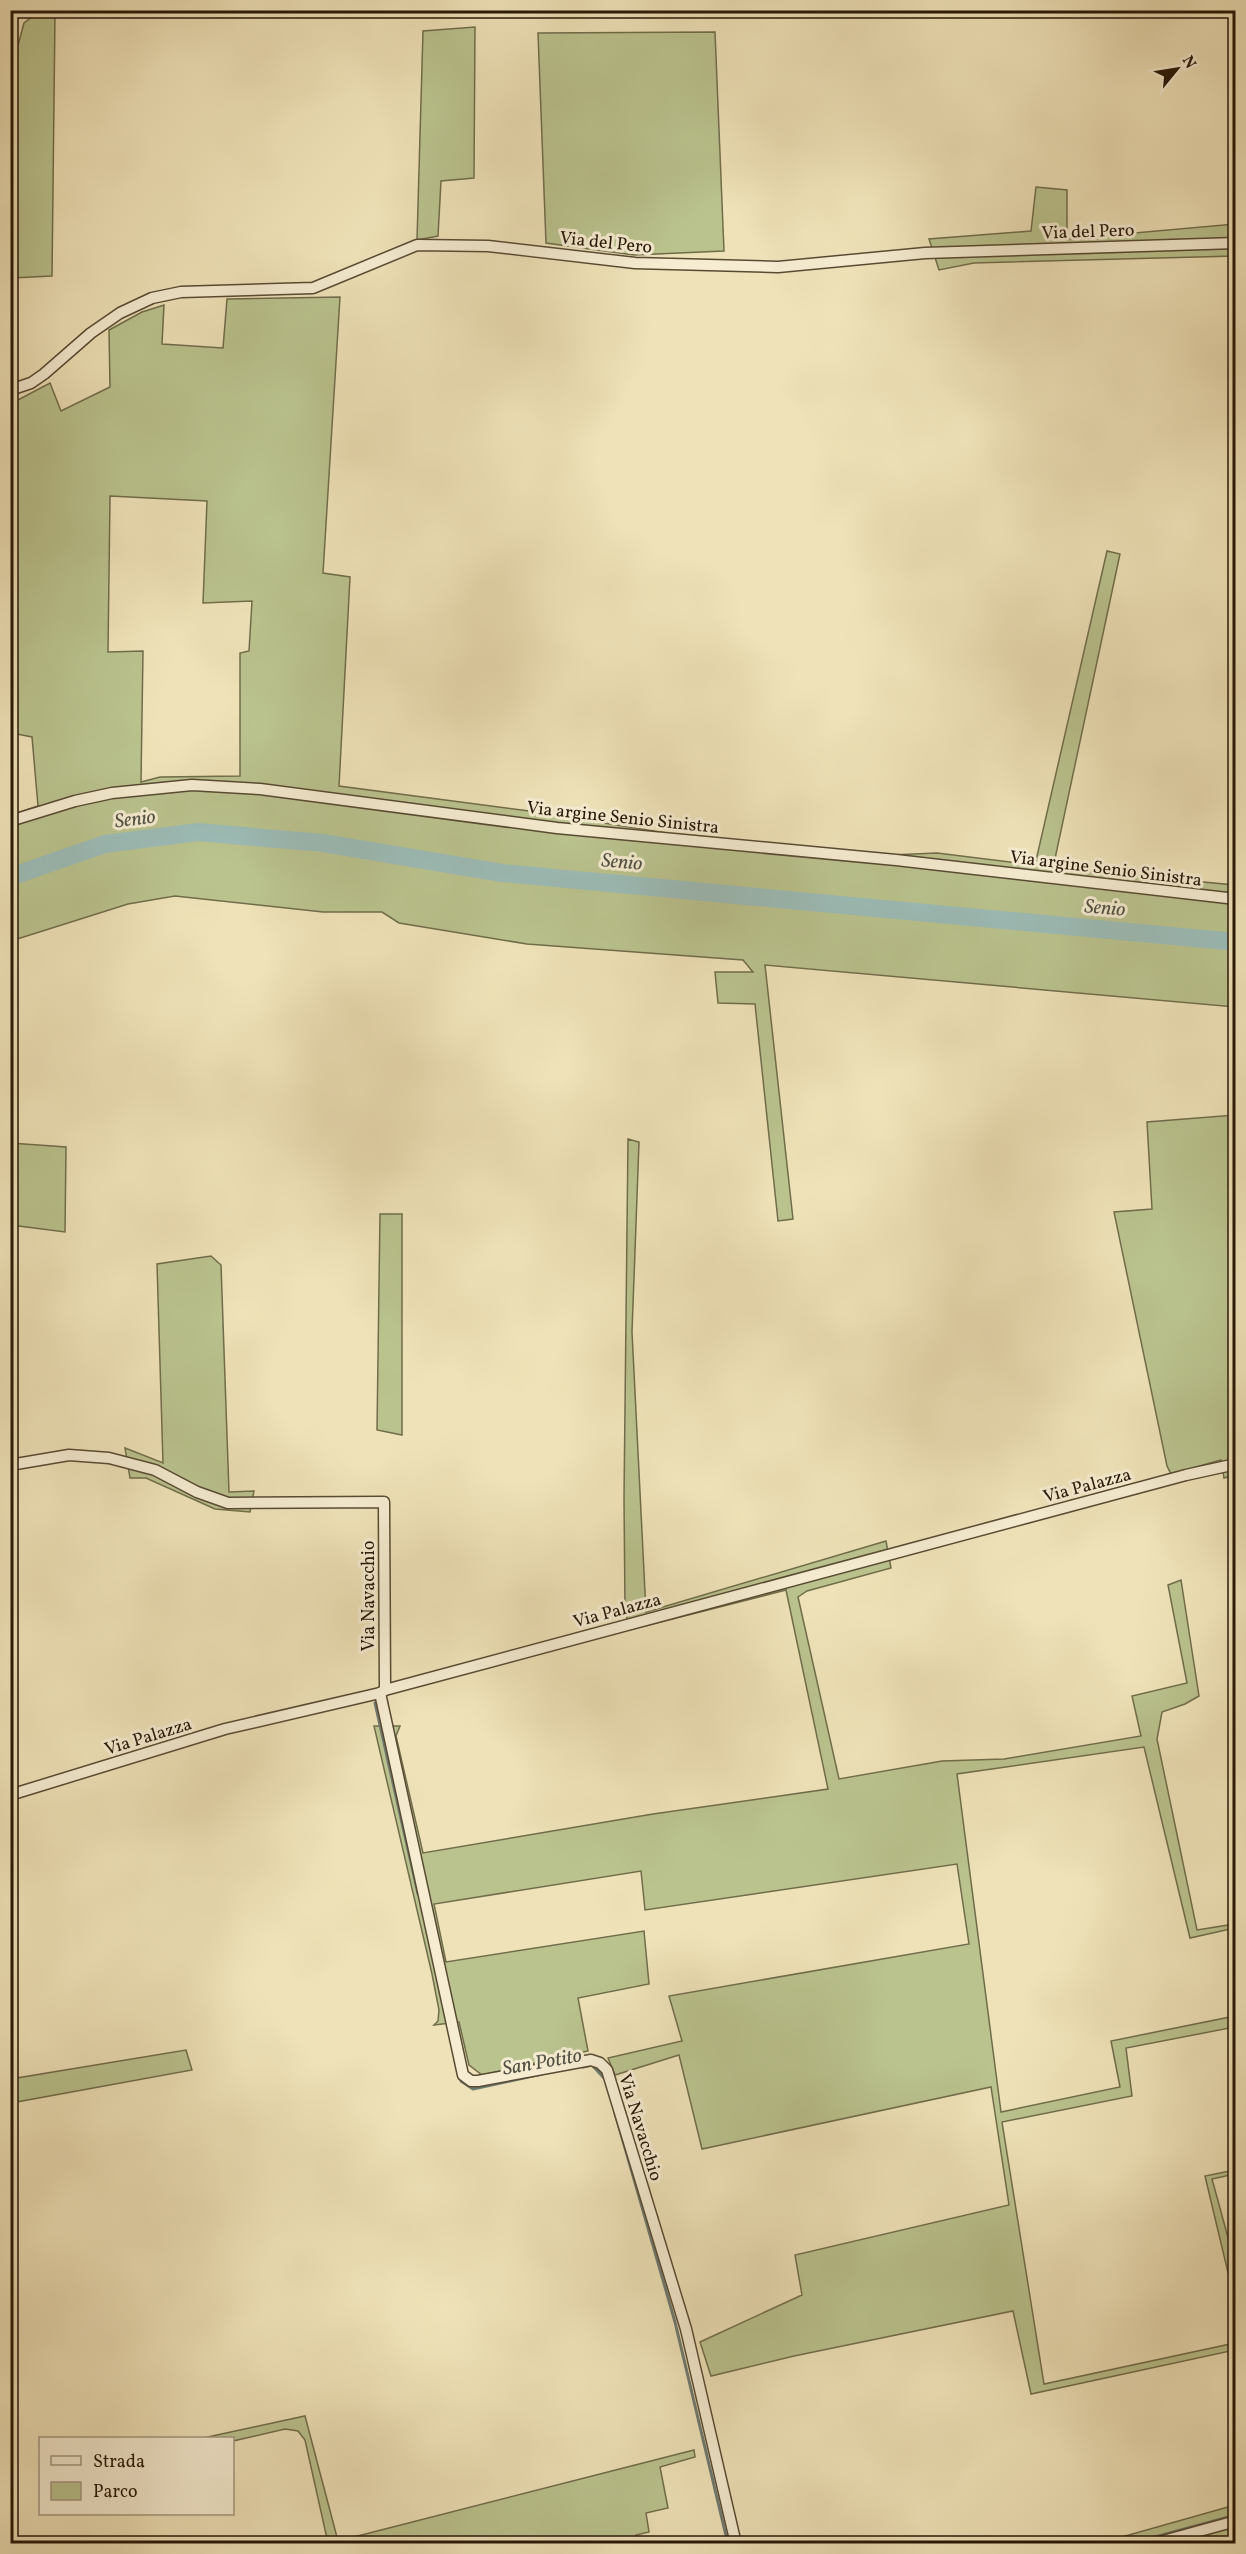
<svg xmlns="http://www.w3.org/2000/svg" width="1246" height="2554" viewBox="0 0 1246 2554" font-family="Vollkorn,serif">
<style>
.green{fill:#bac38e;stroke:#706d4b;stroke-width:1.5;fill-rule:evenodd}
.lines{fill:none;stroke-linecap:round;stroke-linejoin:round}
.stream{stroke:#6d7a71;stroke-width:3}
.river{stroke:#9cbcb7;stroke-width:18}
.minor-casing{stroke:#594a34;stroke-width:13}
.minor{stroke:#f5ecd1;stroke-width:10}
.labels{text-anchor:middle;stroke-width:6;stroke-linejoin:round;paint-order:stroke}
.street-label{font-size:18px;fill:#271708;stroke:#f5ecd1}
.water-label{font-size:20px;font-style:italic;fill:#505145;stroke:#f5ecd1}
</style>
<rect width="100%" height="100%" fill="#efe2b8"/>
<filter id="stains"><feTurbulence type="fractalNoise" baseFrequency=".00333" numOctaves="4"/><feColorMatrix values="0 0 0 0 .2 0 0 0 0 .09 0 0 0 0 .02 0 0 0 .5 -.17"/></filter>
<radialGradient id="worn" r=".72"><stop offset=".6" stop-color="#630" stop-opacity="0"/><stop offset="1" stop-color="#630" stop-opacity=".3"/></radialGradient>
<g class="green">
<polygon points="36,14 55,14 52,276 11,278 11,64 13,64 24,23"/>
<polygon points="475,27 474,178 441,181 438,236 417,240 423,31"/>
<polygon points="715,32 724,251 634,255 546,243 538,33"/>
<polygon points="1036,187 1067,190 1067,239 1235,224 1235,256 974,263 939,270 929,239 1031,231"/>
<path d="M340 297 323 573 350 577 339 786 537 812 820 858 937 853 1035 865 1107 551 1120 554 1053 868 1235 885V1007L765 965 793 1219 778 1221 755 1004 718 1003 715 972H753L743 960 527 944 399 923 382 912H323L175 896 128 904 11 941V815L38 806 32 737 11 733V401L18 400 50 383 61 411 110 387 109 330 142 312 164 305 162 344 223 348 227 299ZM110 496 207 501 203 603 252 601 249 651 240 653V776L160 777 141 782 143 651 108 652Z"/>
<polygon points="1235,1115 1235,1475 1224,1478 1221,1460 1171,1474 1167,1466 1114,1212 1152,1209 1147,1122"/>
<polygon points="628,1139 639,1142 632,1332 646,1612 886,1541 891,1568 807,1591 798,1597 839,1779 942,1761 1004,1759 1141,1736 1132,1696 1187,1683 1168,1585 1181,1580 1199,1696 1185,1704 1162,1712 1157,1739 1197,1930 1235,1924 1235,1928 1190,1938 1144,1747 957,1774 1001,2112 1120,2087 1111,2041 1235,2016 1235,2027 1126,2048 1132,2096 1002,2122 1044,2384 1235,2343 1235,2350 1031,2394 1013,2311 794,2356 711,2376 700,2342 802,2295 795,2255 1009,2205 991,2087 702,2149 679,2055 615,2075 608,2058 682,2041 669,1996 969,1944 957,1864 645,1910 641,1871 434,1904 446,1962 644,1931 649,1984 578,1998 588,2051 482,2075 469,2065 459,2022 434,2025 438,2021 439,2010 432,1974 374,1726 400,1726 396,1736 423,1853 653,1814 828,1789 786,1590 629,1630 625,1608 624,1498"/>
<polygon points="10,1143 66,1147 65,1232 11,1225"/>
<polygon points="380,1214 402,1214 402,1435 377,1430"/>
<polygon points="211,1256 221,1265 229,1492 254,1491 250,1512 215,1509 146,1478 130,1478 125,1448 163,1463 157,1264"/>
<polygon points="186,2050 192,2070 11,2103 11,2079"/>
<polygon points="1235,2170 1235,2174 1212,2179 1235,2263 1235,2302 1205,2176"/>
<polygon points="305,2416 338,2541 694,2450 695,2457 660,2467 668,2508 646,2513 649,2532 636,2535 637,2543 328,2543 305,2440 298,2431 285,2429 233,2441 232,2438 203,2438"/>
<polygon points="1235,2505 1235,2535 1202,2543 1097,2544"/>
</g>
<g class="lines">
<g class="stream">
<polyline points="375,1703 418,1894"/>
<polyline points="583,2067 592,2065 604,2078"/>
<polyline points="460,2076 461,2081 473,2089 542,2074"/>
<polyline points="615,2113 675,2322 728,2544"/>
<polyline points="1129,2544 1236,2515"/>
</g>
<polyline class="river" points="10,877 105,844 198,832 323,843 502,873 1236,942"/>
<defs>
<g id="minor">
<polyline points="10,390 31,383 44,374 91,333 120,313 152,298 181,292 313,288 417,245 488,246 635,263 778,267 925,253 1236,243"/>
<polyline points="10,821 75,801 112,793 192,785 260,789 557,828 896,860 1236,899"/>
<polyline points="10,1465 69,1455 109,1458 155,1470 197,1492 228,1503 384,1502 385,1690"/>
<polyline points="380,1693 463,2075 471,2081 478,2081 591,2060 600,2063 607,2070 686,2329 736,2544"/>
<polyline points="10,1795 225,1729 380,1693 385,1690 1186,1475 1236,1464"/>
<polyline points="1152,2544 1236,2521"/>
</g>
</defs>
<use href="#minor" class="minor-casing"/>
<use href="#minor" class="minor"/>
</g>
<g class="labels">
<g class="street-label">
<text transform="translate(1088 231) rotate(-2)" y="6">Via del Pero</text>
<text transform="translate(606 242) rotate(6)" y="6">Via del Pero</text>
<text transform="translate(623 817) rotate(6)" y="6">Via argine Senio Sinistra</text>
<text transform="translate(1106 868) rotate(7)" y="6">Via argine Senio Sinistra</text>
<text transform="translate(1087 1485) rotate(-15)" y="6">Via Palazza</text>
<text transform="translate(368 1596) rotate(-90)" y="6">Via Navacchio</text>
<text transform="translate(617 1610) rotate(-15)" y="6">Via Palazza</text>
<text transform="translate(148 1736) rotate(-17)" y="6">Via Palazza</text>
<text transform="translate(641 2127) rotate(73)" y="6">Via Navacchio</text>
</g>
<g class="water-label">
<text transform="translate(135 818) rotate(-7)" y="7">Senio</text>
<text transform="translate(622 861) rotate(5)" y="7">Senio</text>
<text transform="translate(1105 907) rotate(5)" y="7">Senio</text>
<text transform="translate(542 2061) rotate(-10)" y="7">San Potito</text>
</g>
</g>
<rect width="1246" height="2554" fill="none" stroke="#efe2b8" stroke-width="36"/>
<rect x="12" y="12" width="1222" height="2530" fill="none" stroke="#271708" stroke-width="3"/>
<rect x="18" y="18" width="1210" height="2518" fill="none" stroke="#271708" stroke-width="1.5"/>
<rect x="39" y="2437" width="195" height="78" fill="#f5ecd1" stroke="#a39781" stroke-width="1.5"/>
<rect x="51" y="2456" width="30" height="9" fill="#f5ecd1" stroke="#a39781" stroke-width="1.5"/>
<text x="93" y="2467" font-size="18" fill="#271708">Strada</text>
<rect x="51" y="2482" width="30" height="18" fill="#bac38e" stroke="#a39781" stroke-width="1.5"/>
<text x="93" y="2497" font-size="18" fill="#271708">Parco</text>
<g transform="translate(1177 69) rotate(60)" stroke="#f5ecd1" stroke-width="4.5" paint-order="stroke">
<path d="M0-4.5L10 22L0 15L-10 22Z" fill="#271708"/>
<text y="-9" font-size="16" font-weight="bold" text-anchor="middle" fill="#271708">N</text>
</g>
<rect width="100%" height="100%" filter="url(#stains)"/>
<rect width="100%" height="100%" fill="url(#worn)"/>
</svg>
